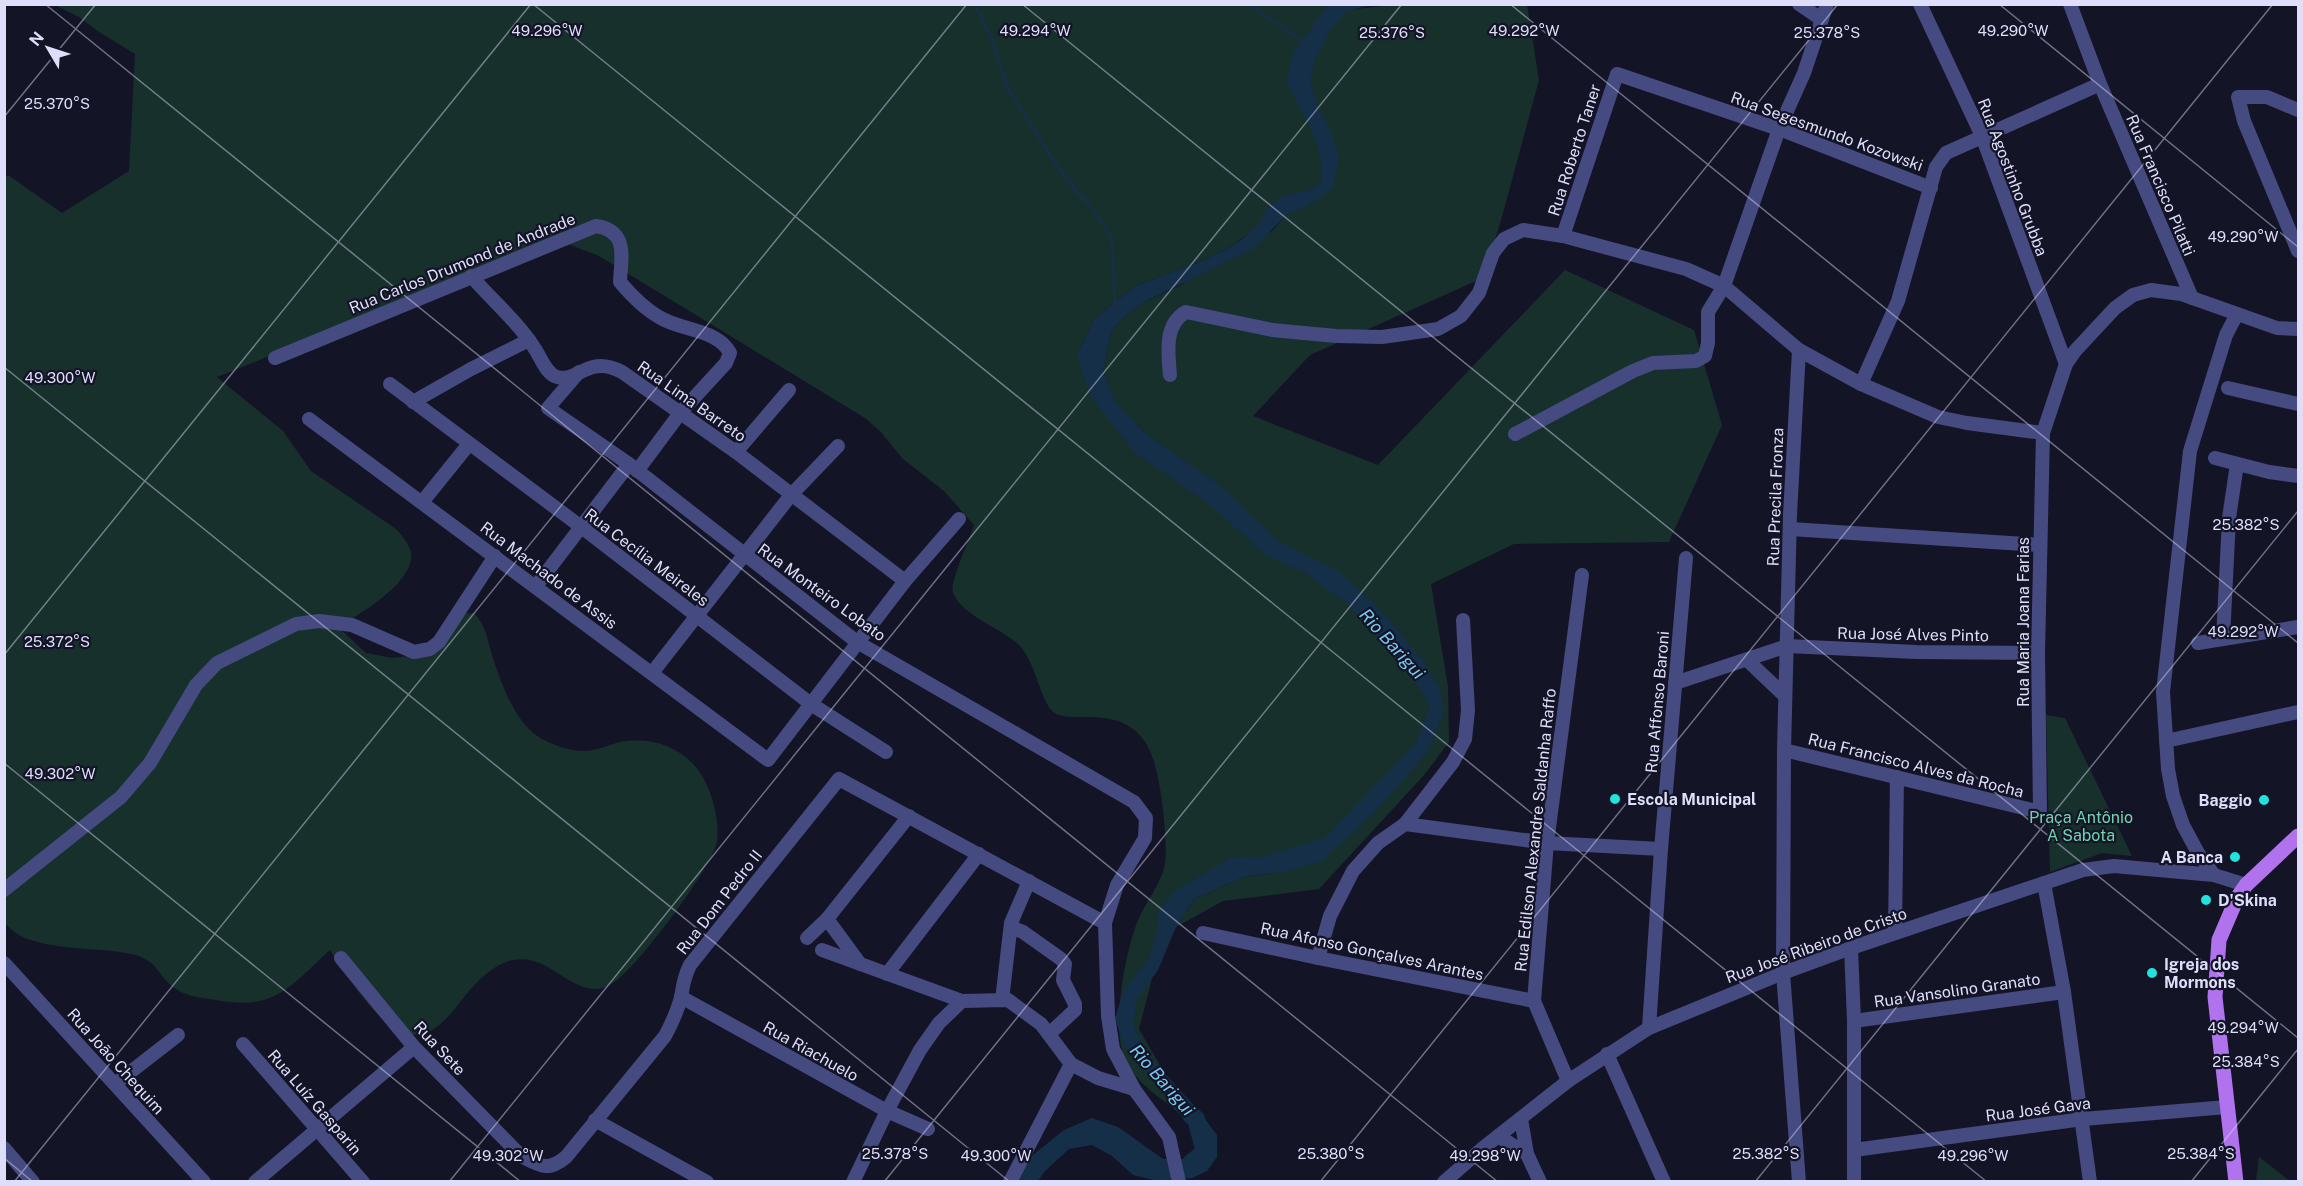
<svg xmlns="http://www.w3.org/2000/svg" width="2303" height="1186" viewBox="0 0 2303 1186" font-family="'Public Sans',sans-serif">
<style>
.green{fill:#17302c;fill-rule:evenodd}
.water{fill:#162f49}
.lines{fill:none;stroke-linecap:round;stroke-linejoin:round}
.stream{stroke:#162f49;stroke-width:3}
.river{stroke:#162f49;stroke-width:18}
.minor{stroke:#454a80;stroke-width:14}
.major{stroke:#b073ed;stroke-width:15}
.ticks{fill:none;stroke:#dedefb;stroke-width:1.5;stroke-opacity:0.45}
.poi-dot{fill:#22e2dd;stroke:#141427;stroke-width:2}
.labels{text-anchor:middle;stroke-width:4.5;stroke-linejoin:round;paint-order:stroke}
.street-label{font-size:16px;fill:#dedefb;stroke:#141427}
.poi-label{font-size:16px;font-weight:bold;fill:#dedefb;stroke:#141427;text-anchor:start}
.park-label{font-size:16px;fill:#72d3ae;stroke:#141427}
.water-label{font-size:18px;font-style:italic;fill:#79c7ee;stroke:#141427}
.ticks-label{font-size:15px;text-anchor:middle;fill:#dedefb;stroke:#141427;stroke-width:4.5;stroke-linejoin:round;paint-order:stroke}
</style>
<rect width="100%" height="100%" fill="#141427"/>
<g class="green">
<path d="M1403 4 1527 5 1539 80 1502 217 1483 278 1310 355 1253 416 1378 465 1565 270 1694 330 1722 425 1669 542 1514 544 1431 584 1448 687 1449 742 1425 774 1319 889 1223 901 1176 927 1194 899 1244 877 1273 873 1194 879 1155 967 1139 1029 1173 1088 1212 1129 1217 1150 1212 1159C1209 1156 1204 1152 1203 1149 1198 1139 1201 1135 1192 1125 1171 1103 1141 1090 1126 1062 1110 1031 1125 952 1138 920 1146 901 1162 883 1165 863 1168 839 1161 781 1153 759 1142 726 1120 717 1086 717 1076 717 1064 718 1055 713 1042 707 1036 663 1020 646 1002 628 962 616 953 593 949 583 970 539 974 525L944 491 903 459 880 431 865 418 599 256 568 244 522 255 217 377 283 431 311 471 396 529C402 536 409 543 411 553 415 582 359 615 338 627L366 653 393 658 408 656 430 643 460 614 474 613C486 625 487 639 492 655 501 683 516 727 544 740 556 746 570 751 584 751 596 751 608 745 620 742 652 736 683 747 701 774 712 791 720 821 717 841 713 867 639 964 617 980 612 984 602 990 596 989 565 988 547 954 514 960 496 963 482 977 469 991 457 1005 444 1026 426 1033 388 1047 348 976 330 950 289 987 276 1011 216 1000 203 998 188 997 176 989 157 977 160 960 131 954 99 947 48 951 19 935 14 932 9 927 5 923V178L8 175 62 213 129 171 135 54 99 32 79 17 55 5H1359L1355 9ZM1311 190 1315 202 1295 210 1286 215 1272 231 1177 287 1146 301 1125 316 1111 331 1103 371 1114 401 1145 433 1219 485 1113 411 1079 351 1094 319 1135 286 1197 263 1223 251 1249 234H1255L1304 192Z"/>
<polygon points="2046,715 2065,718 2132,856 2102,853 2050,872"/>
<polygon points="2259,1157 2290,1181 2256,1181"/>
</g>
<path class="water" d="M1328 5H1403L1368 6 1347 11 1331 29 1315 59 1310 82 1318 108 1332 134 1339 158 1333 187 1315 202 1286 215 1253 249 1146 301 1125 316 1111 331 1103 371 1115 401 1145 433 1219 485 1278 541 1338 571 1378 607 1423 661 1440 689 1444 712 1428 751 1378 809 1322 861 1287 871 1244 877 1194 899 1176 927 1158 970 1137 998 1133 1024 1147 1054 1199 1111 1217 1135V1157L1207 1171 1192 1178 1158 1181 1133 1175 1112 1156 1092 1145 1069 1149 1044 1172 1038 1181 1016 1182 1028 1159 1064 1130 1092 1118 1118 1127 1163 1159H1193L1206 1143 1123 1043 1115 1018 1124 990 1149 959 1156 936 1159 911 1176 890 1231 858 1261 857 1325 838 1416 743 1430 705 1412 676 1348 604 1302 571 1267 556 1209 504 1135 453 1091 397 1077 355 1094 319 1135 286 1197 263 1223 251 1241 240 1257 226 1267 209 1282 196 1310 190 1322 182C1323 142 1305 117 1286 83L1293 53Z"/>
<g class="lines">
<g class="stream">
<polyline points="975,4 992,39 1006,85 1054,161 1077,192 1090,205 1112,238 1115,305"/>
<polyline points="1248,4 1304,42"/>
</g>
<polyline class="river" points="1191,1163 1205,1152 1196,1119 1191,1115"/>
<g class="minor">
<polyline points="1799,4 1821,19"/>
<polyline points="1920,4 1982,136 2066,364"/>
<polyline points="2070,4 2100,84 2192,298"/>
<polyline points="2298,110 2267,97 2238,97 2244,121 2298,251"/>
<polyline points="1563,236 1617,74 1779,129 1931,188"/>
<path d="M471 276C492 300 518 322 535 349 541 358 546 374 557 377 578 383 588 354 622 372L736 452 905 581"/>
<polyline points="1799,350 1790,515 1784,750 1783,973 1799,1182"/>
<path d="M275 358 596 226C629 231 621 258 620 282 631 295 645 309 659 317 681 331 718 329 730 353L726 363 681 412 637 471"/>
<polyline points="579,372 548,408 629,464 857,642 1134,802 1146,818 1145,838 1117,885 1105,923 1108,1016 1113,1049 1134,1089 1169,1137 1179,1182"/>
<path d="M1170 375C1168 352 1164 324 1186 312L1272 330 1336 336 1382 337 1438 329 1461 316 1479 293 1493 253 1504 239 1523 230 1563 236 1686 269 1724 286 1799 350 1861 384 1938 417 1967 423 2043 433"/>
<polyline points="390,384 580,526 811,704 886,752"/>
<polyline points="1861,384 1898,301 1936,167 1946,153 2100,84"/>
<polyline points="2228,388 2298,404"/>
<polyline points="413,402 471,369 529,340"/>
<polyline points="309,419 768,760 905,581 959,519"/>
<polyline points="1515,434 1633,371 1653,363 1696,361 1705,356 1708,343 1708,312 1724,286 1779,129 1804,73 1827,4"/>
<polyline points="736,452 789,390"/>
<polyline points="2215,458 2269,472 2298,476"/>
<polyline points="423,501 469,444"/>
<polyline points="1790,529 2040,545"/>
<polyline points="536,586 629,464"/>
<polyline points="2223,639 2229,518 2237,464"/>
<polyline points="2198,643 2298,627"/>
<polyline points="1747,660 1785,696"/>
<polyline points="652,673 791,495 838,446"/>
<polyline points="1675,683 1787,646 1916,652 2038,653"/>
<polyline points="2166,741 2298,712"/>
<polyline points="1784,750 2040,812 2038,653 2043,433 2066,364 2075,351 2115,308 2133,295 2151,290 2181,294 2277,328 2298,329"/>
<polyline points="1405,824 1547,843 1661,849"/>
<polyline points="2214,875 2198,853 2183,825 2173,796 2168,769 2163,692 2190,451 2226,335 2237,314"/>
<polyline points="2044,883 2064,992 2090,1182"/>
<polyline points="4,890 121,797 150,763 196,685 217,663 296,624 319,621 352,625 414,652 430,649 439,642 495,556"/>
<polyline points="827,919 860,964"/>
<polyline points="1011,927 1023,932 1061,959 1065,964 1063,980 1075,1004 1075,1010 1049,1034"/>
<polyline points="1203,933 1318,958 1534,1001"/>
<polyline points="1895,933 1897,777"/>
<polyline points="807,938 827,919 909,816"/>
<polyline points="1851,948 1854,1021 1854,1182"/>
<polyline points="822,950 962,1001 1008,1000 1041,1024 1071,1064"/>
<path d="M341 958 414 1047 521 1156C540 1166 548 1172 566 1157L665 1036C671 1025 676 1014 680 1001 684 986 682 981 690 965L839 779 1105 923"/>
<polyline points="1318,958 1330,916 1353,871 1378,843 1405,824 1453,762 1465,739 1468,710 1463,620"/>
<polyline points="4,963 204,1182"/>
<polyline points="887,974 979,854"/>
<polyline points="681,997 887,1111 928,1129"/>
<polyline points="1002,1000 1011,923 1029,881"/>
<polyline points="1854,1021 2064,992"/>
<polyline points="1649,1028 1661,849 1686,558"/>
<polyline points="243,1044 363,1182"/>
<polyline points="1607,1054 1664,1182"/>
<polyline points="1568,1081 1534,1001 1547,843 1582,575"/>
<polyline points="115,1084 178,1035"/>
<polyline points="1521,1119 1527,1154 1540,1182"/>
<polyline points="595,1120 707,1182"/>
<polyline points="1498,1136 1527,1154"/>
<polyline points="4,1148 33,1182"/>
<polyline points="1854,1150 2083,1119 2227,1107"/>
<polyline points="255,1182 414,1047"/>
<polyline points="853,1182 887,1111 920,1050 939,1023 962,1001"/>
<polyline points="1010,1182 1071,1064 1098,1078 1134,1089"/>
<polyline points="1444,1182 1483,1148 1568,1081 1649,1028 1783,973 1851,948 2083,870 2114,866 2214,875 2246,885"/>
</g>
<polyline class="major" points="2236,1182 2215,997 2219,940 2237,898 2246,885 2298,836"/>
</g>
<path class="ticks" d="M45 4 1498 1182M533 4 1987 1182M1022 4 2298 1038M1510 4 2298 643M1999 4 2298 247M4 117 96 4M4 367 1010 1182M4 655 531 4M4 763 521 1182M4 1158 33 1182M14 1182 967 4M449 1182 1402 4M884 1182 1838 4M1320 1182 2273 4M1755 1182 2298 511M2191 1182 2298 1049"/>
<g class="poi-dot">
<circle cx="1615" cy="799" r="6"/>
<circle cx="2264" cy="800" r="6"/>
<circle cx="2235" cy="857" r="6"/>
<circle cx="2206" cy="900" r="6"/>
<circle cx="2152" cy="973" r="6"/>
</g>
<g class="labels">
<g class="street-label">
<text transform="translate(1827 131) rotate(20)" y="6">Rua Segesmundo Kozowski</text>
<text transform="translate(1574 150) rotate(-72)" y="6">Rua Roberto Taner</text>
<text transform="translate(2013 177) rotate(69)" y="6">Rua Agostinho Grubba</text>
<text transform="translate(2161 185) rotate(67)" y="6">Rua Francisco Pilatti</text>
<text transform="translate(462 263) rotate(-22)" y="6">Rua Carlos Drumond de Andrade</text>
<text transform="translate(692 401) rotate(35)" y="6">Rua Lima Barreto</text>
<text transform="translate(1775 497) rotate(-88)" y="6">Rua Precila Fronza</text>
<text transform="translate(647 557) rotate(37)" y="6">Rua Cecília Meireles</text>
<text transform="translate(549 575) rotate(37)" y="6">Rua Machado de Assis</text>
<text transform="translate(822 592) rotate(36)" y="6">Rua Monteiro Lobato</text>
<text transform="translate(2023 622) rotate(-90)" y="6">Rua Maria Joana Farias</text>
<text transform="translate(1913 634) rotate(1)" y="6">Rua José Alves Pinto</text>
<text transform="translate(1657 702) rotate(-85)" y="6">Rua Affonso Baroni</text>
<text transform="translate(1916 765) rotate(14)" y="6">Rua Francisco Alves da Rocha</text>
<text transform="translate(1535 830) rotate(-84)" y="6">Rua Edilson Alexandre Saldanha Raffo</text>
<text transform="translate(719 902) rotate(-52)" y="6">Rua Dom Pedro II</text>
<text transform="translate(1816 945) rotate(-20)" y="6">Rua José Ribeiro de Cristo</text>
<text transform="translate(1372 951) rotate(12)" y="6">Rua Afonso Gonçalves Arantes</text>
<text transform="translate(1957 990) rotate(-8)" y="6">Rua Vansolino Granato</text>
<text transform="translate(440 1048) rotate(47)" y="6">Rua Sete</text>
<text transform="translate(811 1051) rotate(29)" y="6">Rua Riachuelo</text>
<text transform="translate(116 1061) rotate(48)" y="6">Rua João Chequim</text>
<text transform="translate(315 1102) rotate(49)" y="6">Rua Luíz Gasparin</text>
<text transform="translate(2038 1109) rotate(-7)" y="6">Rua José Gava</text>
</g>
<g class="poi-label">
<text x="1627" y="805">Escola Municipal</text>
<text x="2252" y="806" text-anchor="end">Baggio</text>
<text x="2223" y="863" text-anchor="end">A Banca</text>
<text x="2218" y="906">D'Skina</text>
<text x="2164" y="970">Igreja dos<tspan x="2164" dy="18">Mormons</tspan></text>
</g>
<g class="park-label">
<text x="2081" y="823">Praça Antônio<tspan x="2081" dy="18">A Sabota</tspan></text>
</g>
<g class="water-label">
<text transform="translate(1392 644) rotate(48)" y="6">Rio Barigui</text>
<text transform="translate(1162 1080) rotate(49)" y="6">Rio Barigui</text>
</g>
</g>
<g class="ticks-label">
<text x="2013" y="36">49.290°W</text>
<text x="547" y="36">49.296°W</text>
<text x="1035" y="36">49.294°W</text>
<text x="1524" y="36">49.292°W</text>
<text x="1392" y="38">25.376°S</text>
<text x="1827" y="38">25.378°S</text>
<text x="57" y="109">25.370°S</text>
<text x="2243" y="242">49.290°W</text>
<text x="60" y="383">49.300°W</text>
<text x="2246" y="530">25.382°S</text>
<text x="2243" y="637">49.292°W</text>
<text x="57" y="647">25.372°S</text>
<text x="60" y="779">49.302°W</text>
<text x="2243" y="1033">49.294°W</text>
<text x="2246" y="1067">25.384°S</text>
<text x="895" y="1159">25.378°S</text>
<text x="1331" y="1159">25.380°S</text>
<text x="1766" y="1159">25.382°S</text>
<text x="2201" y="1159">25.384°S</text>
<text x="508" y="1161">49.302°W</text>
<text x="996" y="1161">49.300°W</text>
<text x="1485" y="1161">49.298°W</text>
<text x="1973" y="1161">49.296°W</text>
</g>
<rect width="2303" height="1186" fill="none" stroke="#dedefb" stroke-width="12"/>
<g transform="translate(48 48) rotate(309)" stroke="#141427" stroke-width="4.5" paint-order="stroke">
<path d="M0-4.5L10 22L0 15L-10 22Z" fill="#dedefb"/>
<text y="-9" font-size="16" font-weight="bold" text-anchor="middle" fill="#dedefb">N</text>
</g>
</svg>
